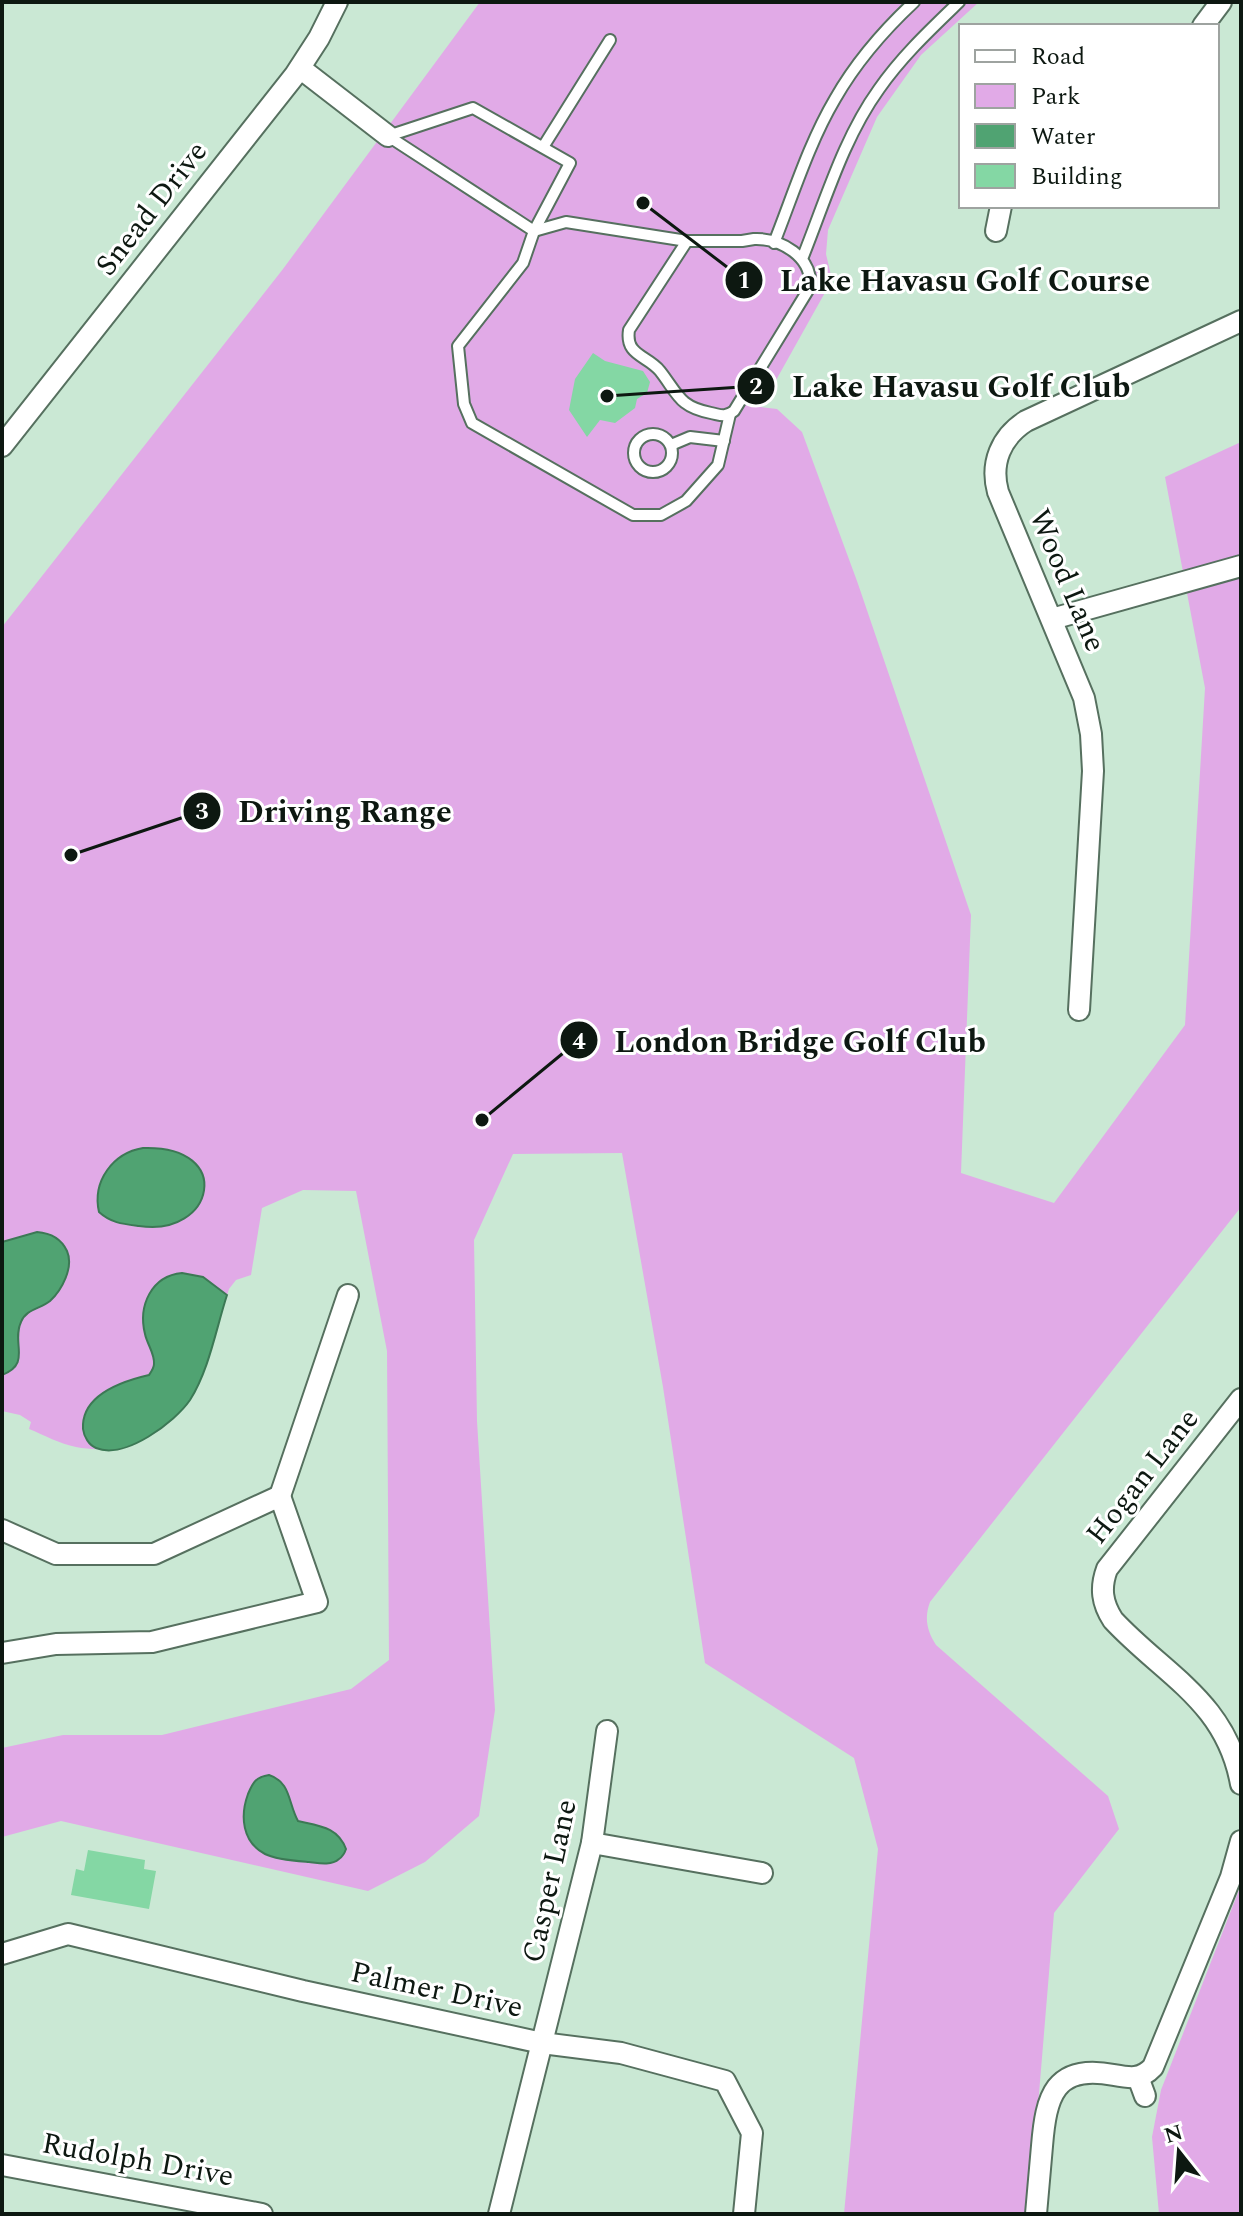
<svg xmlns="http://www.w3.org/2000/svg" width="1243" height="2216" viewBox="0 0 1243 2216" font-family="Spectral,serif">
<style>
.green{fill:#e1aae7}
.water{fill:#50a372;stroke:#3c7955;stroke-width:2}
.building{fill:#84d7a4}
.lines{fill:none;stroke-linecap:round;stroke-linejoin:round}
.lane-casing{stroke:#56705f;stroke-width:14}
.street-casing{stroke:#56705f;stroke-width:24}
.lane{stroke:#fff;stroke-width:10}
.street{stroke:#fff;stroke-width:20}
.labels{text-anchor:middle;stroke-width:6;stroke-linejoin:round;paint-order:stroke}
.street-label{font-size:30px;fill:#0d1811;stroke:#fff}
.leader{fill:none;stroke:#0d1811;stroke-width:3}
.callout-dot{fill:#0d1811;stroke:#fff;stroke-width:3}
.mark-label{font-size:24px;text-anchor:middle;font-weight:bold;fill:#fff}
.callout-label{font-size:32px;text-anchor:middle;font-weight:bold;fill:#0d1811;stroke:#fff;stroke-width:6;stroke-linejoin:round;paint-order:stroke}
</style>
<rect width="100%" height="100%" fill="#cae8d4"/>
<g class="green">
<path d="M480 2H979L921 55 877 117 828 230 826 254 832 280 761 407 777 409 802 432 857 581 971 915 961 1173 1054 1203 1185 1025 1205 688 1165 477 1241 442V1207L930 1602C924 1618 927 1631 936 1645L1108 1796 1119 1829 1054 1913 1029 2214H844L878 1849 854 1758 705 1663 663 1387 622 1153 513 1154 474 1240 477 1421 495 1710 479 1816 425 1862 368 1891 61 1821 2 1837V1748L63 1735H162L351 1689 389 1660 387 1351 356 1191 303 1190 262 1208 251 1275 236 1280 229 1289C219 1320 212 1354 198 1384 177 1431 127 1457 76 1447 60 1444 44 1435 29 1429L31 1422 20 1415 2 1411V627L283 269Z"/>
<polygon points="1241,1885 1241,2214 1159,2214 1152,2137 1161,2090"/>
</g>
<g class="water">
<path d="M143 1148C236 1145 214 1238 139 1226 123 1224 111 1223 99 1212 92 1181 113 1153 143 1148Z"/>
<path d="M37 1232C50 1233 61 1238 67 1251 74 1267 62 1290 50 1301 40 1309 26 1309 21 1322 11 1343 32 1364 2 1375V1242Z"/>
<path d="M182 1273 203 1277 227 1295C216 1329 209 1370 190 1400 175 1422 125 1460 96 1448 89 1445 84 1437 83 1429 81 1394 123 1381 149 1375 151 1372 154 1368 154 1364 155 1354 147 1344 145 1334 138 1306 151 1276 182 1273Z"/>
<path d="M269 1775C291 1782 288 1803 298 1821 320 1826 338 1827 346 1849 345 1852 342 1857 339 1859 331 1866 318 1863 309 1862 296 1861 277 1860 265 1854 242 1842 240 1816 248 1794 253 1782 256 1777 269 1775Z"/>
</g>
<g class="building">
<polygon points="593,353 605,361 643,371 650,382 647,393 637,399 635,408 615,423 600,420 587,437 569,410 575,379"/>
<polygon points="88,1850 145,1860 144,1869 156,1871 149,1909 71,1895 76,1869 84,1871"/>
</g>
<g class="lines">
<defs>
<g id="lane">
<polyline points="388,136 534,231 523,263 458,346 464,404 472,423 633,515 661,515 686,501 718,465 730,414"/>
<polyline points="388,136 473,108 570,163 534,231"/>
<polyline points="543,147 610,40"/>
<polyline points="534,231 566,222 687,241"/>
<path d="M754 239C781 238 813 257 810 287L734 411C724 418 721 415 711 413 679 407 678 394 660 371 647 355 625 356 629 330L687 241H742Z"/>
<path d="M774 243C793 195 809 143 835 99 856 62 883 31 914 2"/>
<path d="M802 259C825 202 843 139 879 89 902 56 931 29 959 2"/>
<circle cx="653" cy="453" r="19"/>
<polyline points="671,445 690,437 724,441"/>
</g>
<g id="street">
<polyline points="1203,26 1221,2"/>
<polyline points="300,68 388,136"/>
<polyline points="996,231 1001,206"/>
<polyline points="2,446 295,75 319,38 337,2"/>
<polyline points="1052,619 1241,566"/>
<path d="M1079 1010 1093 771 1091 734 1084 698 998 492C990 463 1001 437 1026 421L1241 321"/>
<path d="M1241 1399 1107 1569C1100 1588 1102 1603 1113 1620 1164 1675 1226 1701 1241 1784"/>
<polyline points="280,1496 348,1295"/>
<polyline points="2,1530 56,1554 154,1554 280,1496"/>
<polyline points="2,1653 56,1644 152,1642 317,1602 280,1496"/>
<polyline points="592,1843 762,1873"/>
<polyline points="2,1954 68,1934 303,1991 542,2043 621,2053 725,2081 752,2133 744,2214"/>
<polyline points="1138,2077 1145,2096"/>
<polyline points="2,2165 262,2214"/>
<polyline points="499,2214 592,1843 607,1731"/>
<path d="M1036 2214C1038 2191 1040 2169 1042 2146 1046 2097 1054 2063 1114 2075 1130 2078 1141 2080 1153 2067L1231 1877 1241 1841"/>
</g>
</defs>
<use href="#lane" class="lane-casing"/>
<use href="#street" class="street-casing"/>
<use href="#lane" class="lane"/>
<use href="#street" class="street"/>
</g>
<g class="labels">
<g class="street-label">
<text transform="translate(151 208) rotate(-52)" y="10">Snead Drive</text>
<text transform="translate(1068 580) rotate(67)" y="10">Wood Lane</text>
<text transform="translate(1142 1476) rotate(-52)" y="10">Hogan Lane</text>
<text transform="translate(549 1881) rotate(-78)" y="10">Casper Lane</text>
<text transform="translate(437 1989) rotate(12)" y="10">Palmer Drive</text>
<text transform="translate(138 2159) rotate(10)" y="10">Rudolph Drive</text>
</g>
</g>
<path class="leader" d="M643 203L744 280M607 396L756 386M71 855L202 811M482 1120L579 1040"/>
<g class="callout-dot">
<circle cx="643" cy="203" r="8"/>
<circle cx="607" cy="396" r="8"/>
<circle cx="71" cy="855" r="8"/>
<circle cx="482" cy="1120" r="8"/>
<circle cx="744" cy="280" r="20"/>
<circle cx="756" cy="386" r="20"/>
<circle cx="202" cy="811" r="20"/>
<circle cx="579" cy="1040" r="20"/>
</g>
<g class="mark-label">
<text x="744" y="288">1</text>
<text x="756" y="394">2</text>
<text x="202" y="819">3</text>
<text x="579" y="1049">4</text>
</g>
<g class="callout-label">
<text x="965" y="291">Lake Havasu Golf Course</text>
<text x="961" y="397">Lake Havasu Golf Club</text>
<text x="345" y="822">Driving Range</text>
<text x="800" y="1052">London Bridge Golf Club</text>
</g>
<rect width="1243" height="2216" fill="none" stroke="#0d1811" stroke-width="8"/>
<rect x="959" y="24" width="260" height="184" fill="#ffffff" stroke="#9ea3a0" stroke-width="2"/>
<rect x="975" y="50" width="40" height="12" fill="#ffffff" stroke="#9ea3a0" stroke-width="2"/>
<text x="1031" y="64" font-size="24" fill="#0d1811">Road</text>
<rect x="975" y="84" width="40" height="24" fill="#e1aae7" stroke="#9ea3a0" stroke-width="2"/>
<text x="1031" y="104" font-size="24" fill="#0d1811">Park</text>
<rect x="975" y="124" width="40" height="24" fill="#50a372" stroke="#9ea3a0" stroke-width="2"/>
<text x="1031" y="144" font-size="24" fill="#0d1811">Water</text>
<rect x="975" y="164" width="40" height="24" fill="#84d7a4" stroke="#9ea3a0" stroke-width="2"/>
<text x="1031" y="184" font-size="24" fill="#0d1811">Building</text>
<g transform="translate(1179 2152) rotate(343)" stroke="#ffffff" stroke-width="6" paint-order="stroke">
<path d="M0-6L14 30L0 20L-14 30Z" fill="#0d1811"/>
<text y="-12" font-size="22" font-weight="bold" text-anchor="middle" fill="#0d1811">N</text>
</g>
</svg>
